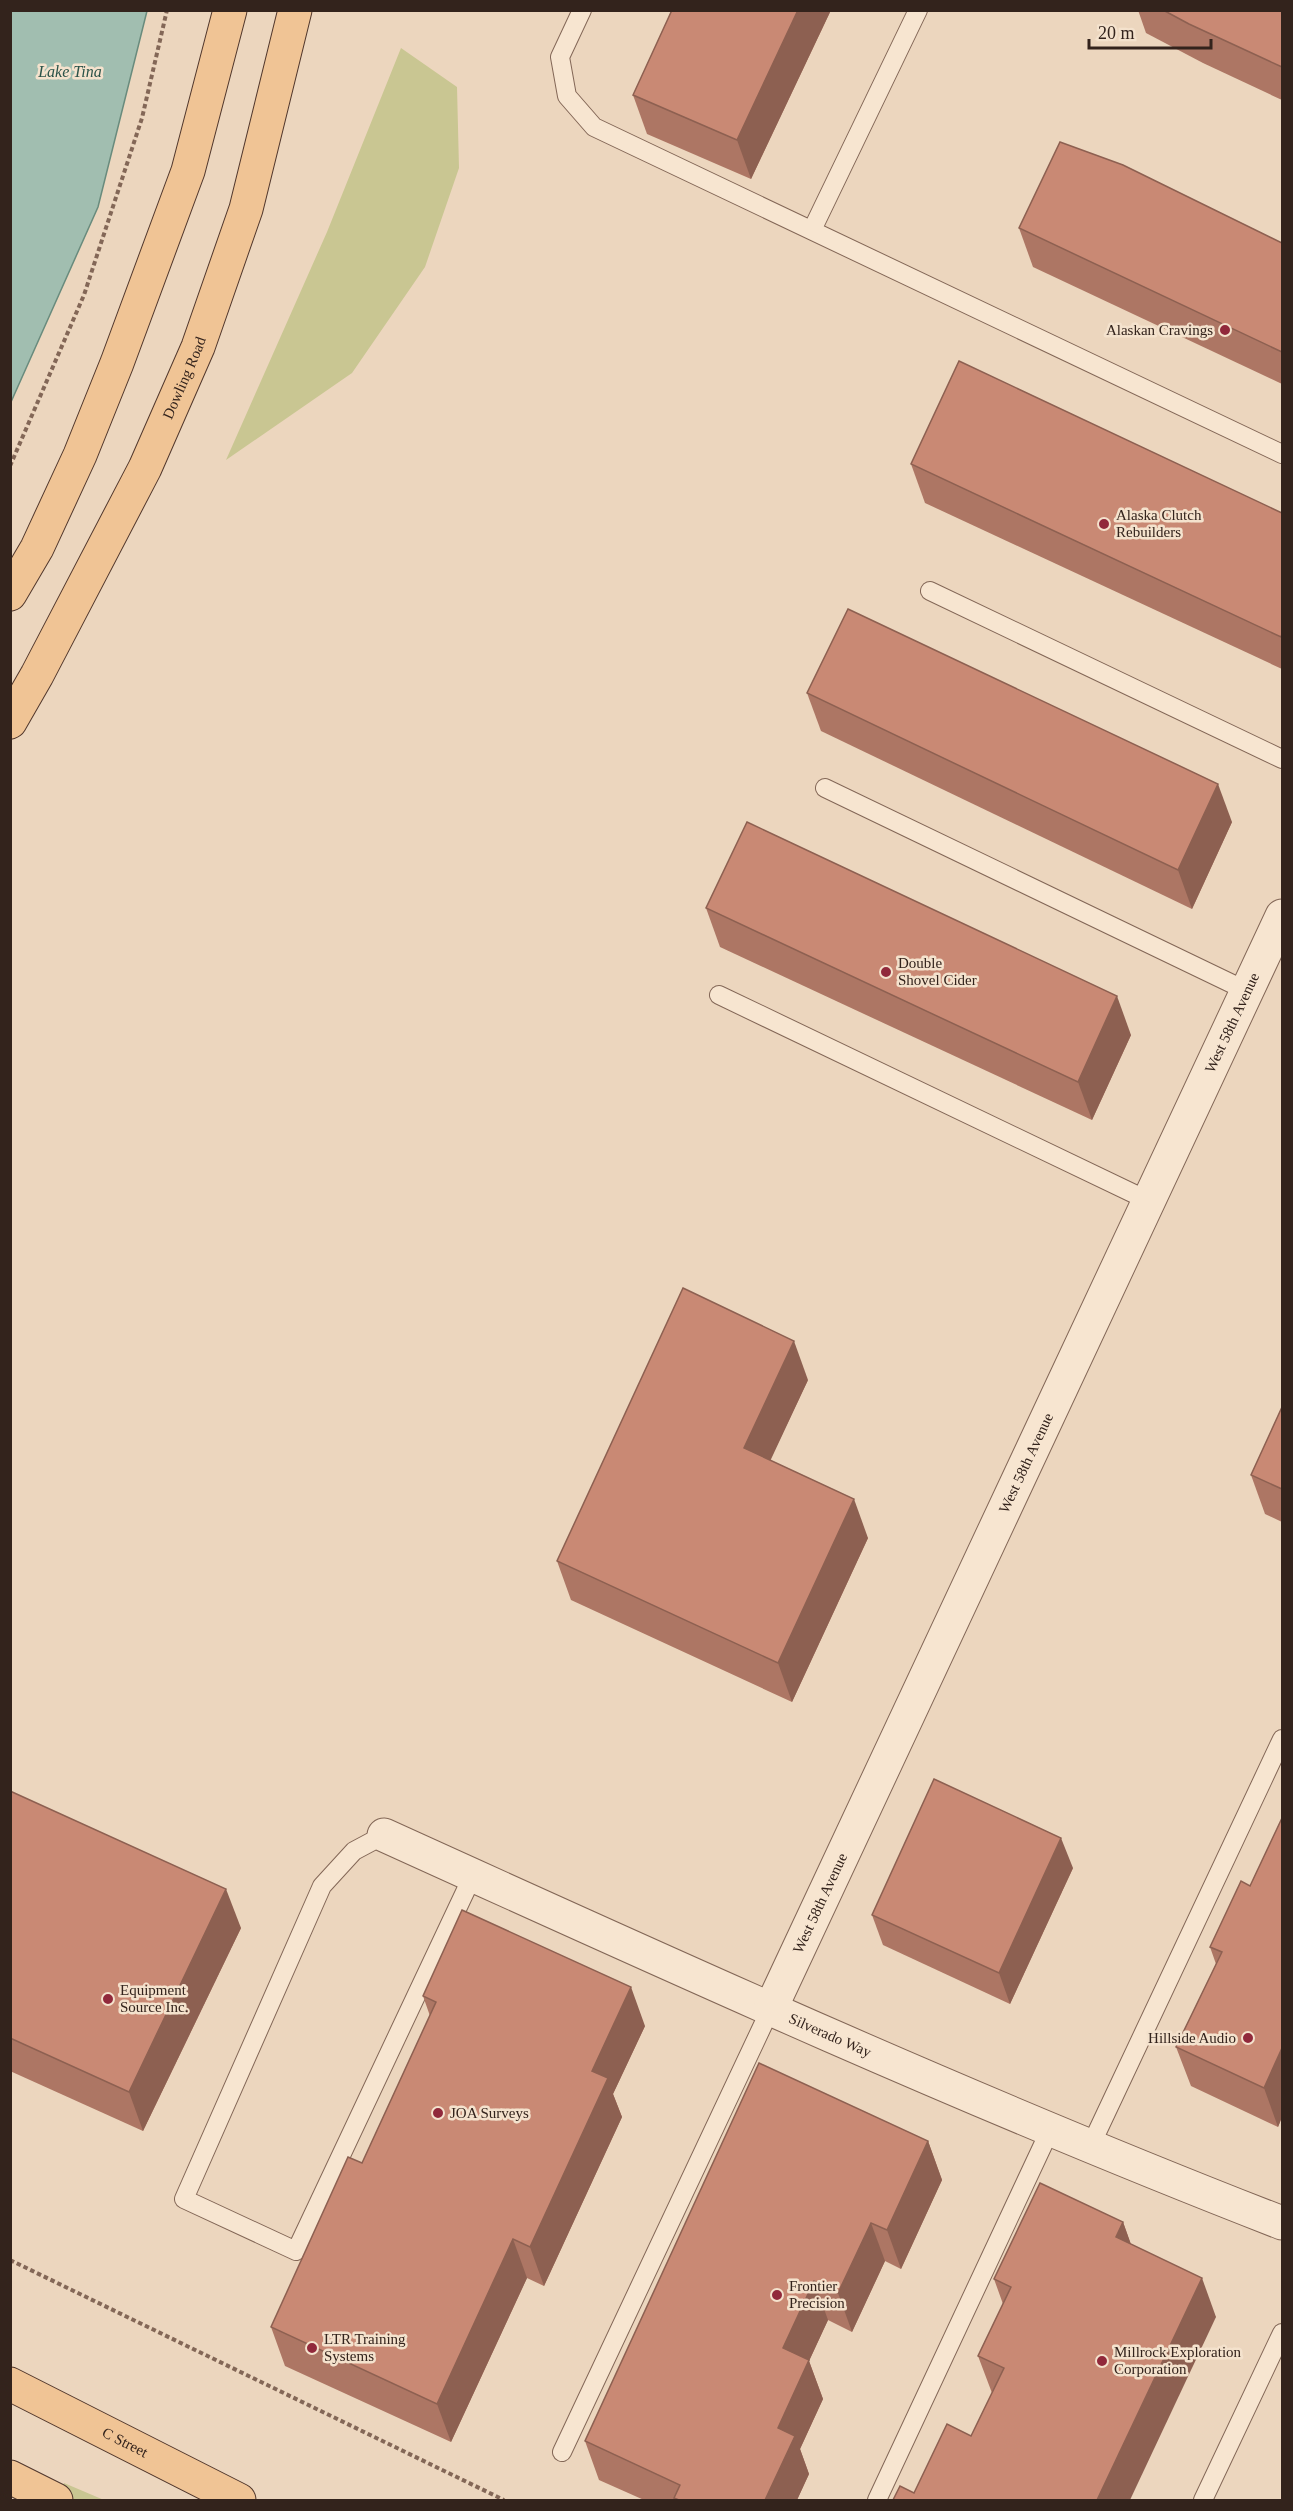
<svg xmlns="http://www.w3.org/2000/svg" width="1293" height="2511" viewBox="0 0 1293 2511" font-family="Georgia,serif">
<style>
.green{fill:#c9c692}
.water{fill:#a1beb0;stroke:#698b7d;stroke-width:1.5}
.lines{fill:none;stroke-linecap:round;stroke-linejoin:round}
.service-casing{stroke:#836757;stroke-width:20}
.minor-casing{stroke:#836757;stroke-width:35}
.primary-casing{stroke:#51372c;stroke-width:35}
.path{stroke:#836757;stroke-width:4;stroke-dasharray:4.5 3;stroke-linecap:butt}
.service{stroke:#f7e5d0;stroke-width:18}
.minor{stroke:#f7e5d0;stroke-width:33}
.primary{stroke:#f0c495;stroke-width:33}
.wall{fill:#ad7664}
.shaded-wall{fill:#8d6051}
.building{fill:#c98974;stroke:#8d6051;stroke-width:1.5}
.poi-dot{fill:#91293b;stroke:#f4e2cd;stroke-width:2}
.labels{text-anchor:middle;stroke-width:5;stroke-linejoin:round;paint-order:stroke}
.poi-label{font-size:15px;fill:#33231c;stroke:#f4e2cd;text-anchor:start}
.street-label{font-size:15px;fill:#33231c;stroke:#f4e2cd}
.water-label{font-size:16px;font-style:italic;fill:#2b5349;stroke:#f4e2cd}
</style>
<rect width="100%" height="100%" fill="#ecd6be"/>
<g class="green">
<polygon points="401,48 457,87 459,168 425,267 352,373 226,460 327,232"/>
<polygon points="64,2483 104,2500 73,2500 60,2494"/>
</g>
<polygon class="water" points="11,10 147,11 98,207 11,402"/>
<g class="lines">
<defs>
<g id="service">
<polyline points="582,10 560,57 567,96 594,127 1282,454"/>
<polyline points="812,230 918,10"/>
<polyline points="930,591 1282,759"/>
<polyline points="825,788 1247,991"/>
<polyline points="719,995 1149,1201"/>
<polyline points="384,1835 354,1851 322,1886 184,2199 296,2251 473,1875"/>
<polyline points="1090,2147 1282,1739"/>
<polyline points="562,2452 770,2010"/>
<polyline points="877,2500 1050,2130"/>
<polyline points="1203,2500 1282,2333"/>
</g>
<g id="minor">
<path id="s1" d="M384 1835C681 1970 978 2105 1282 2223"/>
<path id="s2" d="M770 2010 1282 916"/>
</g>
<g id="primary">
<polyline points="10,594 37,548 80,455 117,363 188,171 230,10"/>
<path id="s3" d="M10 722 37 675 145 468 198 347 246 209 295 10"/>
<path id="s4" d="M10 2384 239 2500"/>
<polyline points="10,2477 56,2500"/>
</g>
</defs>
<use href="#service" class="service-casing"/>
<use href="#minor" class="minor-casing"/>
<use href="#primary" class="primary-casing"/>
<g class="path">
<polyline points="10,466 84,295 142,118 167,10"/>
<polyline points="10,2260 504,2500"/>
</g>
<use href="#service" class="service"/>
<use href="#minor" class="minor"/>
<use href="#primary" class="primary"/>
</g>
<g class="wall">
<polygon points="672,10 831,10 751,179 647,134 633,95"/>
<polygon points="1138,10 1282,10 1282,100 1203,63 1146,33"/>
<polygon points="1019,228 1282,243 1282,384 1033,267"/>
<polygon points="911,464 1282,513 1282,669 925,503"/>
<polygon points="807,693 1232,822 1192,909 821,731"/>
<polygon points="706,908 1131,1035 1092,1120 720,947"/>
<polygon points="808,1380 770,1460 868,1538 792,1702 571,1600 557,1561"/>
<polygon points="1282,1407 1282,1522 1265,1514 1251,1475"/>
<polygon points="10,1791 241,1928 143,2131 10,2071"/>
<polygon points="1282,1818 1282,2117 1278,2127 1191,2086 1176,2047 1216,1964 1210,1947 1250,1886"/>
<polygon points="1073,1868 1010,2004 883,1945 872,1915"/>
<polygon points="423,1996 645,2026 613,2094 622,2117 544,2286 527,2278 451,2442 285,2366 271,2327 362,2163 430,2016"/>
<polygon points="928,2141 942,2180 901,2269 885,2261 852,2332 828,2320 809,2361 823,2399 800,2449 809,2474 797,2500 644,2500 599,2480 585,2441"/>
<polygon points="1123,2222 1131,2245 1216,2317 914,2493 971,2436 992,2393 978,2356 1003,2304 994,2279"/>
</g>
<g class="shaded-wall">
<polygon points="798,10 831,10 751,179 737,140"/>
<polygon points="1218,784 1232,822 1192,909 1178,870"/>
<polygon points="1117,996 1131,1035 1092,1120 1078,1082"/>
<polygon points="794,1341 808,1380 758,1487 744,1448"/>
<polygon points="854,1499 868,1538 792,1702 778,1663"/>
<polygon points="1061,1838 1073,1868 1010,2004 999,1973"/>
<polygon points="226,1889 241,1928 143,2131 129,2092"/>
<polygon points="631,1987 645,2026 613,2094 622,2117 544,2286 530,2247 592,2071"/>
<polygon points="1282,2048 1282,2117 1278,2127 1264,2088"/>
<polygon points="928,2141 942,2180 901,2269 887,2230"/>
<polygon points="1123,2222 1137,2261 1116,2237"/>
<polygon points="871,2223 885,2261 852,2332 838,2293"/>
<polygon points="513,2239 527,2278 451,2442 437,2404"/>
<polygon points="1202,2278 1216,2317 1130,2500 1097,2500"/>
<polygon points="814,2281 828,2320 809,2361 823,2399 800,2449 809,2474 797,2500 765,2500 778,2428 783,2348"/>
</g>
<g class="building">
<polygon points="672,10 798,10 737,140 633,95"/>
<polygon points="1163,10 1282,10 1282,67 1189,24"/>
<polygon points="1060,142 1123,165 1282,243 1282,352 1019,228"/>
<polygon points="959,361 1282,513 1282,634 1281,637 911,464"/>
<polygon points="848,609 1218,784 1178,870 807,693"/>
<polygon points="747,822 1117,996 1078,1082 706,908"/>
<polygon points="683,1288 794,1341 744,1448 854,1499 778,1663 557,1561"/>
<polygon points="1282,1407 1282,1489 1251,1475"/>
<polygon points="934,1779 1061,1838 999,1973 872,1915"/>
<polygon points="10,1791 226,1889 129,2092 10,2038"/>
<polygon points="1282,1818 1282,2048 1264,2088 1176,2047 1222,1952 1210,1947 1241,1881 1250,1886"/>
<polygon points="462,1910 631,1987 592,2071 608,2078 530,2247 513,2239 437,2404 271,2327 348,2157 362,2163 436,2002 423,1996"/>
<polygon points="759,2063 928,2141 887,2230 871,2223 838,2293 814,2281 783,2348 809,2360 778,2428 795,2436 765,2500 679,2500 674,2498 680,2485 585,2441"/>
<polygon points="1040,2183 1123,2222 1116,2237 1202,2278 1097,2500 893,2500 900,2486 914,2493 947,2424 971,2436 1004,2368 978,2356 1011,2287 994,2279"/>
</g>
<g class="poi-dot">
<circle cx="1225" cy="330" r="6"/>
<circle cx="1104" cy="524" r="6"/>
<circle cx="886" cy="972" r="6"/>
<circle cx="108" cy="1999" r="6"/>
<circle cx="1248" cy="2038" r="6"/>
<circle cx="438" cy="2113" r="6"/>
<circle cx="777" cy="2295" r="6"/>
<circle cx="312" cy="2348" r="6"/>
<circle cx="1102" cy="2361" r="6"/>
</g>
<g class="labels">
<g class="poi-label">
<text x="1213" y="335" text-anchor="end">Alaskan Cravings</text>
<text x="1116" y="520">Alaska Clutch<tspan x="1116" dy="17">Rebuilders</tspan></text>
<text x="898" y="968">Double<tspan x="898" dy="17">Shovel Cider</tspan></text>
<text x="120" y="1995">Equipment<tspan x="120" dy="17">Source Inc.</tspan></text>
<text x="1236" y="2043" text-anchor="end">Hillside Audio</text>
<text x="450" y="2118">JOA Surveys</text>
<text x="789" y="2291">Frontier<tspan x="789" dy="17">Precision</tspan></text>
<text x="324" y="2344">LTR Training<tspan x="324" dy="17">Systems</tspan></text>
<text x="1114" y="2357">Millrock Exploration<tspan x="1114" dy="17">Corporation</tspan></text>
</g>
<g class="street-label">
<text dy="5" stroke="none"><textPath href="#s3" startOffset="386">Dowling Road</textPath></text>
<text dy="5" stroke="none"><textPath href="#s2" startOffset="1090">West 58th Avenue</textPath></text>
<text dy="5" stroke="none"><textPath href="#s2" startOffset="604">West 58th Avenue</textPath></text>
<text dy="5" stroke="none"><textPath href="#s2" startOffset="118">West 58th Avenue</textPath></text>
<text dy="5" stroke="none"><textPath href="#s1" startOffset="489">Silverado Way</textPath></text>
<text dy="5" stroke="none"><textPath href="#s4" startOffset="129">C Street</textPath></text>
</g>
<g class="water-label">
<text x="70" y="77">Lake Tina</text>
</g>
</g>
<rect width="1293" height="2511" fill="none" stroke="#33231c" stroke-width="24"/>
<path d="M1089 39v9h122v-9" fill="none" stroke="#33231c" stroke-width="3"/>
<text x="1098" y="39" font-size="18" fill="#33231c" stroke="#f4e2cd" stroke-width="4.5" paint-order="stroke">20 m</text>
</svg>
